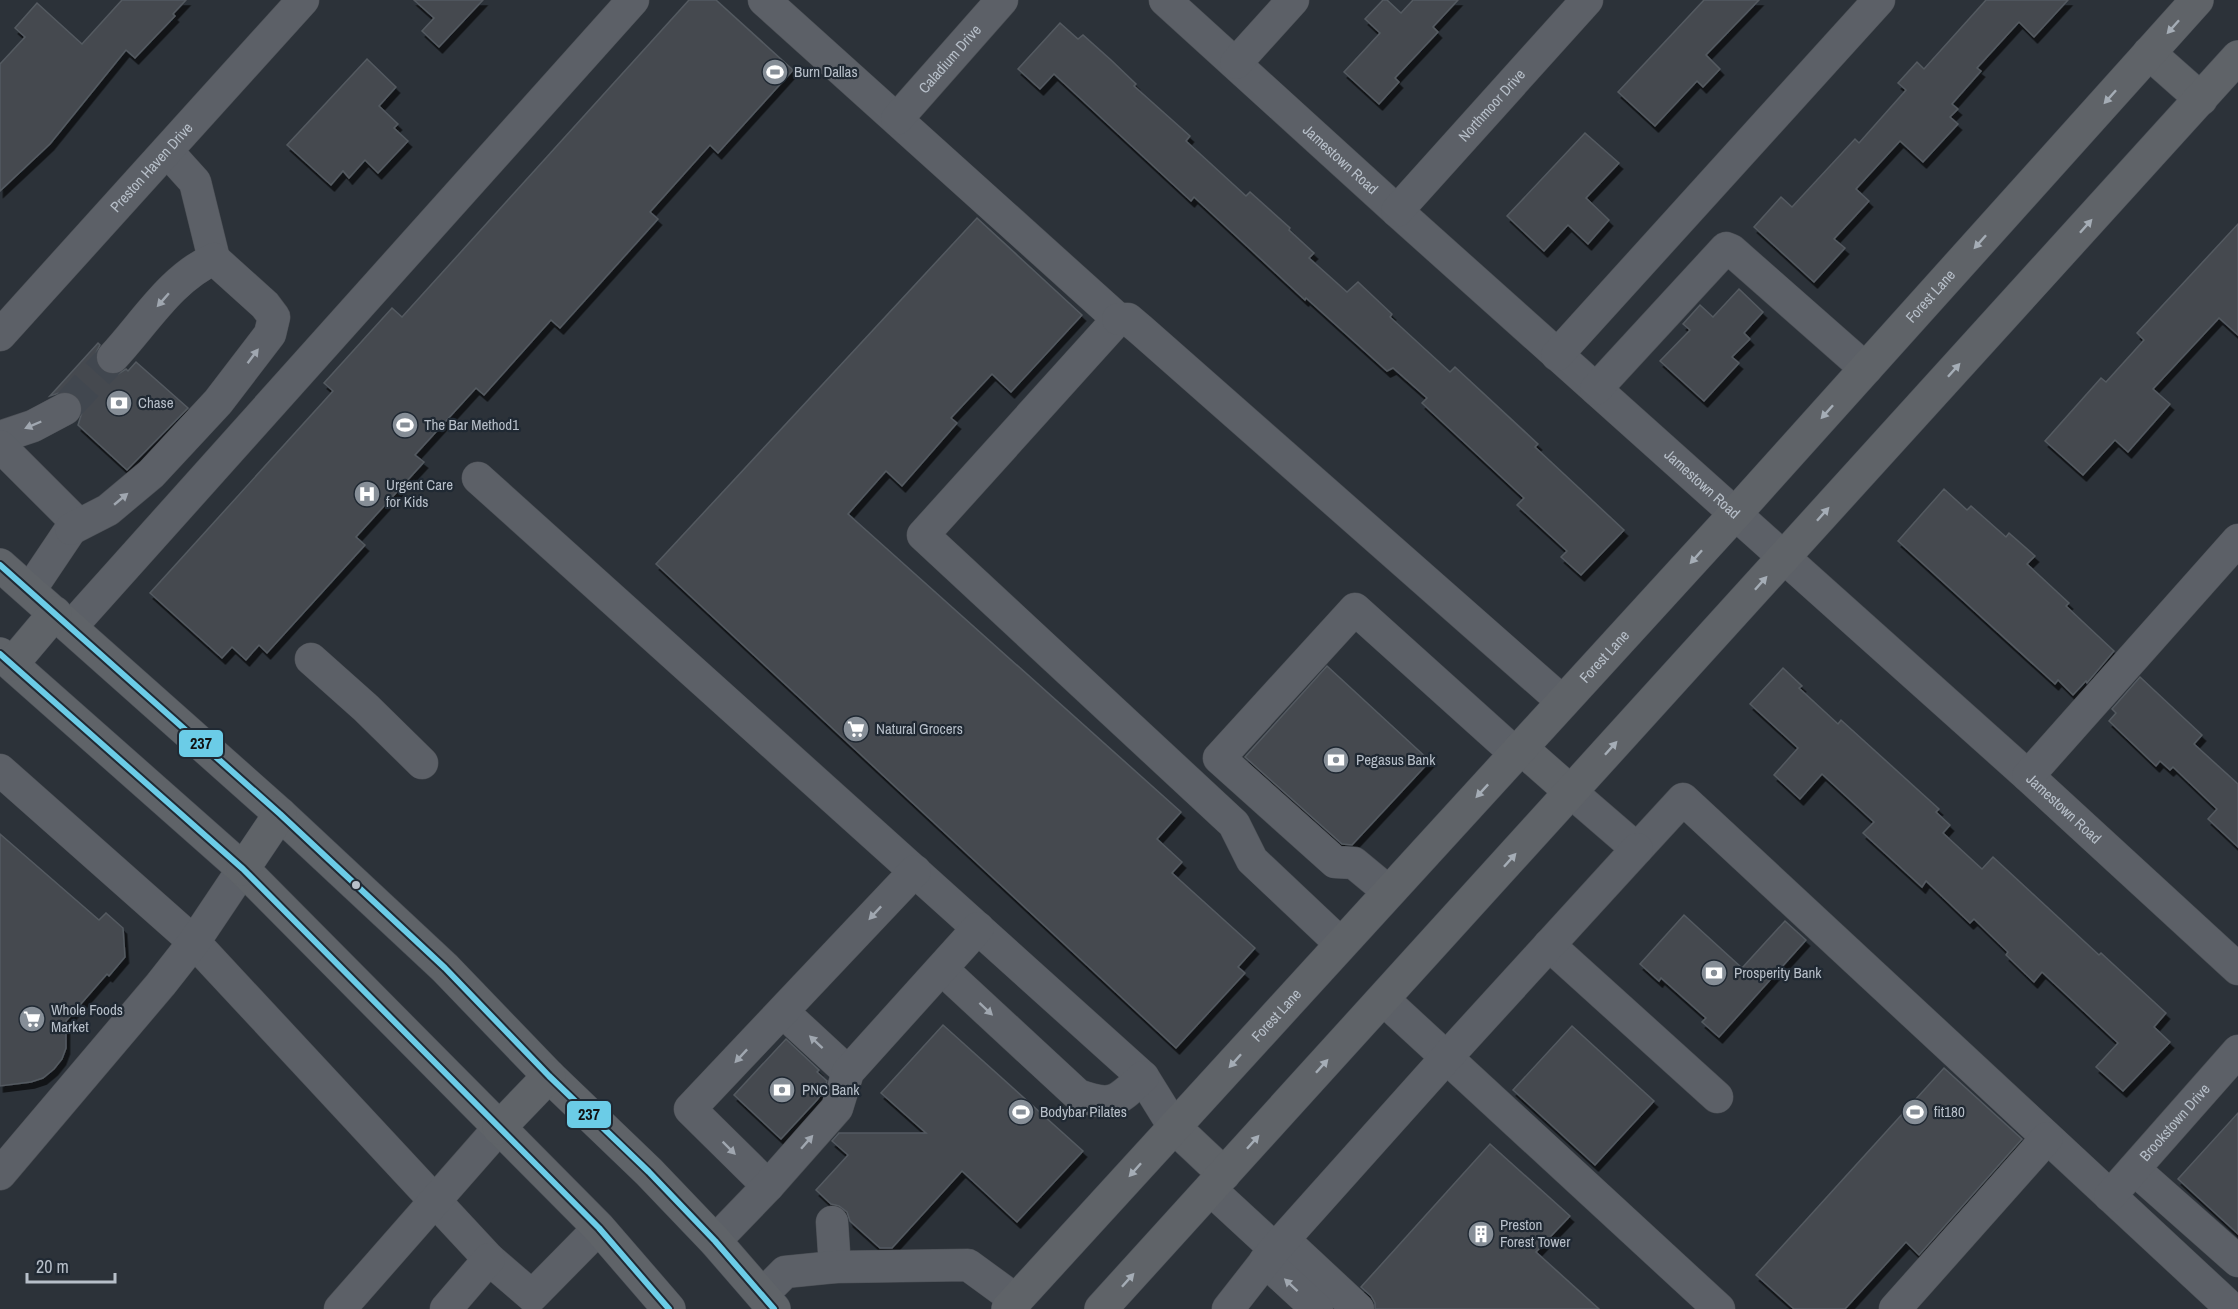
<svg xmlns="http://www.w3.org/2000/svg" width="2238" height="1309" viewBox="0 0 2238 1309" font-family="'Archivo Narrow',sans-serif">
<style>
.building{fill:#454a50;stroke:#545a61;stroke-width:1.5;filter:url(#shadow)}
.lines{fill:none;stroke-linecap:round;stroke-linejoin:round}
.minor-tunnel{stroke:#41474f;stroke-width:32;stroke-dasharray:32 16;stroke-linecap:butt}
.minor-casing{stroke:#4a4e54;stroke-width:33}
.major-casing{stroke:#4a4f56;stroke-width:34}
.minor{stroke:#5c6067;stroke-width:32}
.major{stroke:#5f6368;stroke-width:33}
.bus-1-casing{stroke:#202933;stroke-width:10}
.bus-1{stroke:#6bcce7;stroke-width:6}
.oneway{fill:#a5adb6}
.oneway2{fill:#a0a7b0}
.bus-dot{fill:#b7bfc9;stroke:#202933;stroke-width:2}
.labels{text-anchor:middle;stroke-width:4.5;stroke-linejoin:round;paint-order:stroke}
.street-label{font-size:15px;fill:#b7bfc9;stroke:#202933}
.poi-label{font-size:15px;fill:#b7bfc9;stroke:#202933;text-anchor:start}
.line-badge{stroke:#202933;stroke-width:2}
.pale-badge-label{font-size:16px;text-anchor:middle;font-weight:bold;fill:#111}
</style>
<defs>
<filter id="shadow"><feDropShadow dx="3.5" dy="6" stdDeviation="0" flood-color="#0009"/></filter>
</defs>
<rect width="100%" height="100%" fill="#2c3239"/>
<g class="building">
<polygon points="122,0 186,0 173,14 175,16 135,58 126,50 50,144 0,191 0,64 25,37 15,28 37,3 82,44"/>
<polygon points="414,0 483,0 439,47 422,31 434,18"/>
<polygon points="689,0 716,0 793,70 718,153 710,145 650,212 658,219 560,328 551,320 484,395 476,388 415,455 424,462 356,537 365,545 267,653 259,645 246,660 232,647 222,658 150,593 333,391 324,383 392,308 402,317"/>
<polygon points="1383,0 1387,0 1401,13 1413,0 1458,0 1433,27 1438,32 1395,78 1399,82 1379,104 1344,72 1380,33 1365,19"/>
<polygon points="1704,0 1759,0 1706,55 1720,69 1703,87 1697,81 1655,126 1618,92"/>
<polygon points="1986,0 2068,0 2034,37 2019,22 1977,68 1981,71 1952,104 1958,109 1950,117 1958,124 1923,162 1900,141 1856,189 1869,201 1834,239 1845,248 1814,282 1754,227 1781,197 1792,207 1855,139 1859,143 1906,90 1898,83 1917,62 1924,69"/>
<polygon points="1060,23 1078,39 1083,35 1111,60 1136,84 1134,86 1190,136 1186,141 1246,196 1250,192 1290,228 1289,230 1314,253 1309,258 1347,292 1358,282 1392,314 1390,317 1450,372 1455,367 1538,444 1535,447 1624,530 1581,575 1561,557 1567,551 1517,505 1524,498 1422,403 1427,398 1393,368 1387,371 1306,298 1305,300 1194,197 1191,201 1054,74 1040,89 1018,69"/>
<polygon points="367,59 396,87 379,106 398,124 394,128 408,141 378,173 365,160 349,178 343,171 331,185 287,145"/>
<polygon points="1585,133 1619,163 1586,198 1609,220 1588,244 1568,225 1544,251 1507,216"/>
<polygon points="977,218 1082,315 1011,392 992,374 951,418 957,423 902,486 886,471 848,514 1181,812 1157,839 1182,862 1172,873 1255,948 1238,967 1245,973 1176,1048 656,564"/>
<polygon points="2238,224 2238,335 2219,318 2153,389 2170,404 2128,452 2115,440 2083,475 2045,441 2101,378 2106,382 2144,340 2137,333"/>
<polygon points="1739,289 1763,312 1744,333 1750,339 1732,357 1739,363 1704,401 1660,361 1690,330 1683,324 1700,305 1713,317"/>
<polygon points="98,343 100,345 96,353 96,362 102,371 110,375 118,374 126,369 128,371 136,362 188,408 127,470 78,425 83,409 81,401 75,394 65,391 50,396"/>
<polygon points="1944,489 1967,510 1971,506 2006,537 2009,533 2035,556 2027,564 2069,603 2066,606 2114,651 2087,683 2086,681 2073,695 2058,680 2055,684 1898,541"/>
<polygon points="1327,666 1430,761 1352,845 1342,844 1245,757"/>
<polygon points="1783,668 1802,686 1799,688 1838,724 1841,720 1939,809 1936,812 1950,825 1943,833 1982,869 1993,857 2099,955 2101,953 2166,1013 2154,1027 2170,1042 2123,1091 2096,1067 2118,1043 2042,972 2034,982 2006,955 2008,952 1974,919 1970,923 1926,881 1922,887 1863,833 1874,822 1822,774 1800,799 1774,775 1798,748 1750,704"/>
<polygon points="2140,677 2202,735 2194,744 2238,784 2238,847 2208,819 2217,809 2173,767 2170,770 2160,761 2156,766 2109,721 2116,713 2112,709"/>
<polygon points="0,834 99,920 106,913 123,928 125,957 109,976 107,974 66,1021 66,1048 62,1059 54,1069 43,1078 31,1082 0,1086"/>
<polygon points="1684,915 1742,968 1785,921 1806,940 1719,1037 1702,1022 1706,1018 1661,978 1659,981 1640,964"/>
<polygon points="943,1025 1083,1151 1017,1222 962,1171 892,1248 880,1248 850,1221 847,1212 839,1206 831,1204 816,1190 848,1155 832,1141 839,1133 926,1133 881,1093"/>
<polygon points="1572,1026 1654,1101 1595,1165 1513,1090"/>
<polygon points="786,1039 819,1070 817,1072 827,1081 823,1092 817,1100 781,1139 734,1095"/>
<polygon points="1944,1068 2022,1139 1919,1255 1906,1242 1845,1309 1794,1309 1756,1275"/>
<polygon points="2238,1113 2238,1234 2178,1179"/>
<polygon points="1490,1144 1570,1216 1536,1252 1599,1309 1375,1309 1375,1303 1371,1296 1361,1287"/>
</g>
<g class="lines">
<polyline class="minor-tunnel" points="65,409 113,357"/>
<defs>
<g id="minor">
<polyline points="764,0 1118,319 923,535 1234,824 1252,860 1341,944"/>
<path id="s1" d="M1165 0 1397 211 2028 776 2238 969"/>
<polyline points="1236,63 1293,0"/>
<path id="s2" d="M897 119 1002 0"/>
<polyline points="167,151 195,182 214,259"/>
<path id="s3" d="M1397 211 1587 0"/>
<polyline points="1118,319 1128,319 1141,330 1563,702"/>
<path id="s4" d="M0 335 303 0"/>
<polyline points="1557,355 1879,0"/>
<polyline points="1596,389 1726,248 1731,250 1866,369"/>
<polyline points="0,437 33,426 65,409"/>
<polyline points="0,446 71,517 71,529 30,590"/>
<polyline points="478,478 1143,1077 1174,1127"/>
<path d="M71 529 108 510 151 474 218 402 270 334 274 317 265 305 214 259C171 278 144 324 113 357"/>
<polyline points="71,627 633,0"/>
<polyline points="311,659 366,708 422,763"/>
<polyline points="0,770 194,942 489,1259 532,1296 599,1228"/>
<polyline points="2028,776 2238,540"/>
<polyline points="1571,792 1637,849 1683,799 2232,1309"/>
<polyline points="1389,892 1354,863 1335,862 1219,758 1355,609 1516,754"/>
<polyline points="1549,945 1717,1097"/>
<path d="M943 970 1078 1095C1113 1108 1117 1101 1143 1077"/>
<polyline points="1383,999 1719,1309"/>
<polyline points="783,1012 848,1072"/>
<polyline points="2134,1169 2238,1261"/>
<polyline points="0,1174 161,984 194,942 243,869"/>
<polyline points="768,1186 690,1109 915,871"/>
<polyline points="1210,1189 1275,1249"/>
<path id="s5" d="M2110 1196 2238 1051"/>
<polyline points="832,1222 835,1267"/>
<polyline points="1284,1240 1358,1309"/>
<polyline points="715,1241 768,1186 837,1108 848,1072 978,928"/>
<polyline points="1265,1261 1317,1309"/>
<polyline points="762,1295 785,1272 835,1267 968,1265 1016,1300"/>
<polyline points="340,1309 499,1128"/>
<polyline points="446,1309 489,1259"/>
<polyline points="1228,1309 1275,1249 1446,1058 1637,849"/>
<polyline points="1895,1309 2047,1138"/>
</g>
<g id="major">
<polyline points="2149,53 2201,99"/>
<polyline points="0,565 280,814 445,968 549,1076 649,1172 715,1241 774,1309"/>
<polyline points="0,654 243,869 599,1228 669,1309"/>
<polyline points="12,664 55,613"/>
<polyline points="1521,748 1571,792"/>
<polyline points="243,869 280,814"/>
<polyline points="1174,1127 1224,1174"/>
<polyline points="499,1128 549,1076"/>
<path id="s6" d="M1008 1309 1735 514 2197 0"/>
<polyline points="1101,1309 2238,57"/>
</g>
</defs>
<use href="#minor" class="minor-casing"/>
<use href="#major" class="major-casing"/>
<use href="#minor" class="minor"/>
<use href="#major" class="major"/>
<defs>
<g id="bus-1">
<polyline points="0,565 280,814 445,968 549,1076 649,1172 715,1241 774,1309"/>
<polyline points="0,654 243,869 599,1228 669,1309"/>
</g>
</defs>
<use href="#bus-1" class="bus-1-casing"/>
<use href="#bus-1" class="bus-1"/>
</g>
<defs><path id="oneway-solid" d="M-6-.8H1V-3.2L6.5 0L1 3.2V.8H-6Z" transform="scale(1.5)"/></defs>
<g class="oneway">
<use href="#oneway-solid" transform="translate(2173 27) rotate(132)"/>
<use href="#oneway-solid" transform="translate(2110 97) rotate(132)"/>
<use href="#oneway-solid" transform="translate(2086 226) rotate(-48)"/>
<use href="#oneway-solid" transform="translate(1980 242) rotate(132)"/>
<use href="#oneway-solid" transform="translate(1954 370) rotate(-48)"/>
<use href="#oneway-solid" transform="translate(1827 412) rotate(132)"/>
<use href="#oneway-solid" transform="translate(1823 514) rotate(-48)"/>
<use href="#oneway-solid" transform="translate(1696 557) rotate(132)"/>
<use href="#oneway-solid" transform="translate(1761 583) rotate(-48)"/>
<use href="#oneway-solid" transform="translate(1611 748) rotate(-48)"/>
<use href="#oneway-solid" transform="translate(1482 791) rotate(133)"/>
<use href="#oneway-solid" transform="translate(1510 860) rotate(-48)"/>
<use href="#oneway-solid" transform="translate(1235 1061) rotate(132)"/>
<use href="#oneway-solid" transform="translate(1322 1066) rotate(-48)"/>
<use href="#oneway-solid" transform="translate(1253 1142) rotate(-48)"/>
<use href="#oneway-solid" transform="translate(1135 1170) rotate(132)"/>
<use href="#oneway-solid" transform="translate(1128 1280) rotate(-48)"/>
</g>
<g class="oneway2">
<use href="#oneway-solid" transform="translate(163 300) rotate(131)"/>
<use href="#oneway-solid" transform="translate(253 356) rotate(-53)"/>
<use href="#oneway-solid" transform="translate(33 425) rotate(157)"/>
<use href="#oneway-solid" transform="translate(121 499) rotate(-40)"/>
<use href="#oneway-solid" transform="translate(875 913) rotate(133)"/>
<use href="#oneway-solid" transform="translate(986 1009) rotate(43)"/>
<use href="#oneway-solid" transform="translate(816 1042) rotate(-137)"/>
<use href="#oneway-solid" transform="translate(741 1056) rotate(133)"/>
<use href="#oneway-solid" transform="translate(807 1142) rotate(-49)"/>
<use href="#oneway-solid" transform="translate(729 1148) rotate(45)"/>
<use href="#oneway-solid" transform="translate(1291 1285) rotate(-137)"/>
</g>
<defs>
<symbol id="stadium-disc" viewBox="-11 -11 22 22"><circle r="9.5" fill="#868e97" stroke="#202933"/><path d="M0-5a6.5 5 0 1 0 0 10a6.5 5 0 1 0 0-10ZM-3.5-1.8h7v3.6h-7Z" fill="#fff"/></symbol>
<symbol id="bank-disc" viewBox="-11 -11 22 22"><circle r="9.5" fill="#868e97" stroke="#202933"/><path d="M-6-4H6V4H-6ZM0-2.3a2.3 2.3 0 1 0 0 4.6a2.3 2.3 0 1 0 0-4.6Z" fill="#fff"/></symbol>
<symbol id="hospital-disc" viewBox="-11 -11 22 22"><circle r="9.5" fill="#868e97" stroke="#202933"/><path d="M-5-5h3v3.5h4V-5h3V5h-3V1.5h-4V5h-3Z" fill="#fff"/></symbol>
<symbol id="supermarket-disc" viewBox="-11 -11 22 22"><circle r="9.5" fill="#868e97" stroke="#202933"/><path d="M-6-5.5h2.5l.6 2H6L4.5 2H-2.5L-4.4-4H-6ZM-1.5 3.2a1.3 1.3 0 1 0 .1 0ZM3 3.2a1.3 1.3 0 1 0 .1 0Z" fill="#fff"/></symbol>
<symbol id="building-disc" viewBox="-11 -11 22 22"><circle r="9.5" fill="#868e97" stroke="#202933"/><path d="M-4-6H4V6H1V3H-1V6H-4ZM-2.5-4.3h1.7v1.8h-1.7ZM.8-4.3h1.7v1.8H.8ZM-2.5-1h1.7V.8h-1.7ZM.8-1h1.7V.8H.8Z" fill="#fff"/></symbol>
</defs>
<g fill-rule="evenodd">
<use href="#stadium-disc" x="760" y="57" width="30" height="30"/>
<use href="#bank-disc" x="104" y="388" width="30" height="30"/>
<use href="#stadium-disc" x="390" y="410" width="30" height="30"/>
<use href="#hospital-disc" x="352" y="479" width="30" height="30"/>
<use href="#supermarket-disc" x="841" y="714" width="30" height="30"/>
<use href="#bank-disc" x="1321" y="745" width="30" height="30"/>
<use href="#bank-disc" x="1699" y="958" width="30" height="30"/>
<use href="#supermarket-disc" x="17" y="1004" width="30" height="30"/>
<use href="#bank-disc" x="767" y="1075" width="30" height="30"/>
<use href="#stadium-disc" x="1006" y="1097" width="30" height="30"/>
<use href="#stadium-disc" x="1900" y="1097" width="30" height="30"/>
<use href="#building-disc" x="1466" y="1219" width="30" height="30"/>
</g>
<circle class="bus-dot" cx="356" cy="885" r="5"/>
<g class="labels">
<g class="street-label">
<text dy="5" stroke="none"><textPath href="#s2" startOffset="80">Caladium Drive</textPath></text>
<text dy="5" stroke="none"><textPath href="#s3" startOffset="142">Northmoor Drive</textPath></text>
<text dy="5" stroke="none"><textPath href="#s1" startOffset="237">Jamestown Road</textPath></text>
<text dy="5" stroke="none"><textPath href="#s4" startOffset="226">Preston Haven Drive</textPath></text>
<text dy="5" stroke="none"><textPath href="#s6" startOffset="1370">Forest Lane</textPath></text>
<text dy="5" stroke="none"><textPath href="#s1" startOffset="723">Jamestown Road</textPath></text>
<text dy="5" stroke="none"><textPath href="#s6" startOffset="884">Forest Lane</textPath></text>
<text dy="5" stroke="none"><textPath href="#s1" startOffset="1209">Jamestown Road</textPath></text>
<text dy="5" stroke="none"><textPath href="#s6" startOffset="398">Forest Lane</textPath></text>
<text dy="5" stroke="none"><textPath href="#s5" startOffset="98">Brookstown Drive</textPath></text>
</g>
<g class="poi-label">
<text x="794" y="77">Burn Dallas</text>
<text x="138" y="408">Chase</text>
<text x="424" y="430">The Bar Method1</text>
<text x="386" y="490">Urgent Care<tspan x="386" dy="17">for Kids</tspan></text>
<text x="876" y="734">Natural Grocers</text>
<text x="1356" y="765">Pegasus Bank</text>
<text x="1734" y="978">Prosperity Bank</text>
<text x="51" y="1015">Whole Foods<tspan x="51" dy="17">Market</tspan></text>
<text x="802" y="1095">PNC Bank</text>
<text x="1040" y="1117">Bodybar Pilates</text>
<text x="1934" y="1117">fit180</text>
<text x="1500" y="1230">Preston<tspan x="1500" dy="17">Forest Tower</tspan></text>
</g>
</g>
<g class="line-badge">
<rect x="178" y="729" width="46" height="29" rx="6" fill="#6bcce7"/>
<rect x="566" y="1100" width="46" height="29" rx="6" fill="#6bcce7"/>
</g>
<g class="pale-badge-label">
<text x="201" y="749">237</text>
<text x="589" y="1120">237</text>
</g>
<path d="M27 1273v9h88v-9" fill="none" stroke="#b7bfc9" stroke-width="3"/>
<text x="36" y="1273" font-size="18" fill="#b7bfc9" stroke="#202933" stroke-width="4.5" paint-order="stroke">20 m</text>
</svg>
